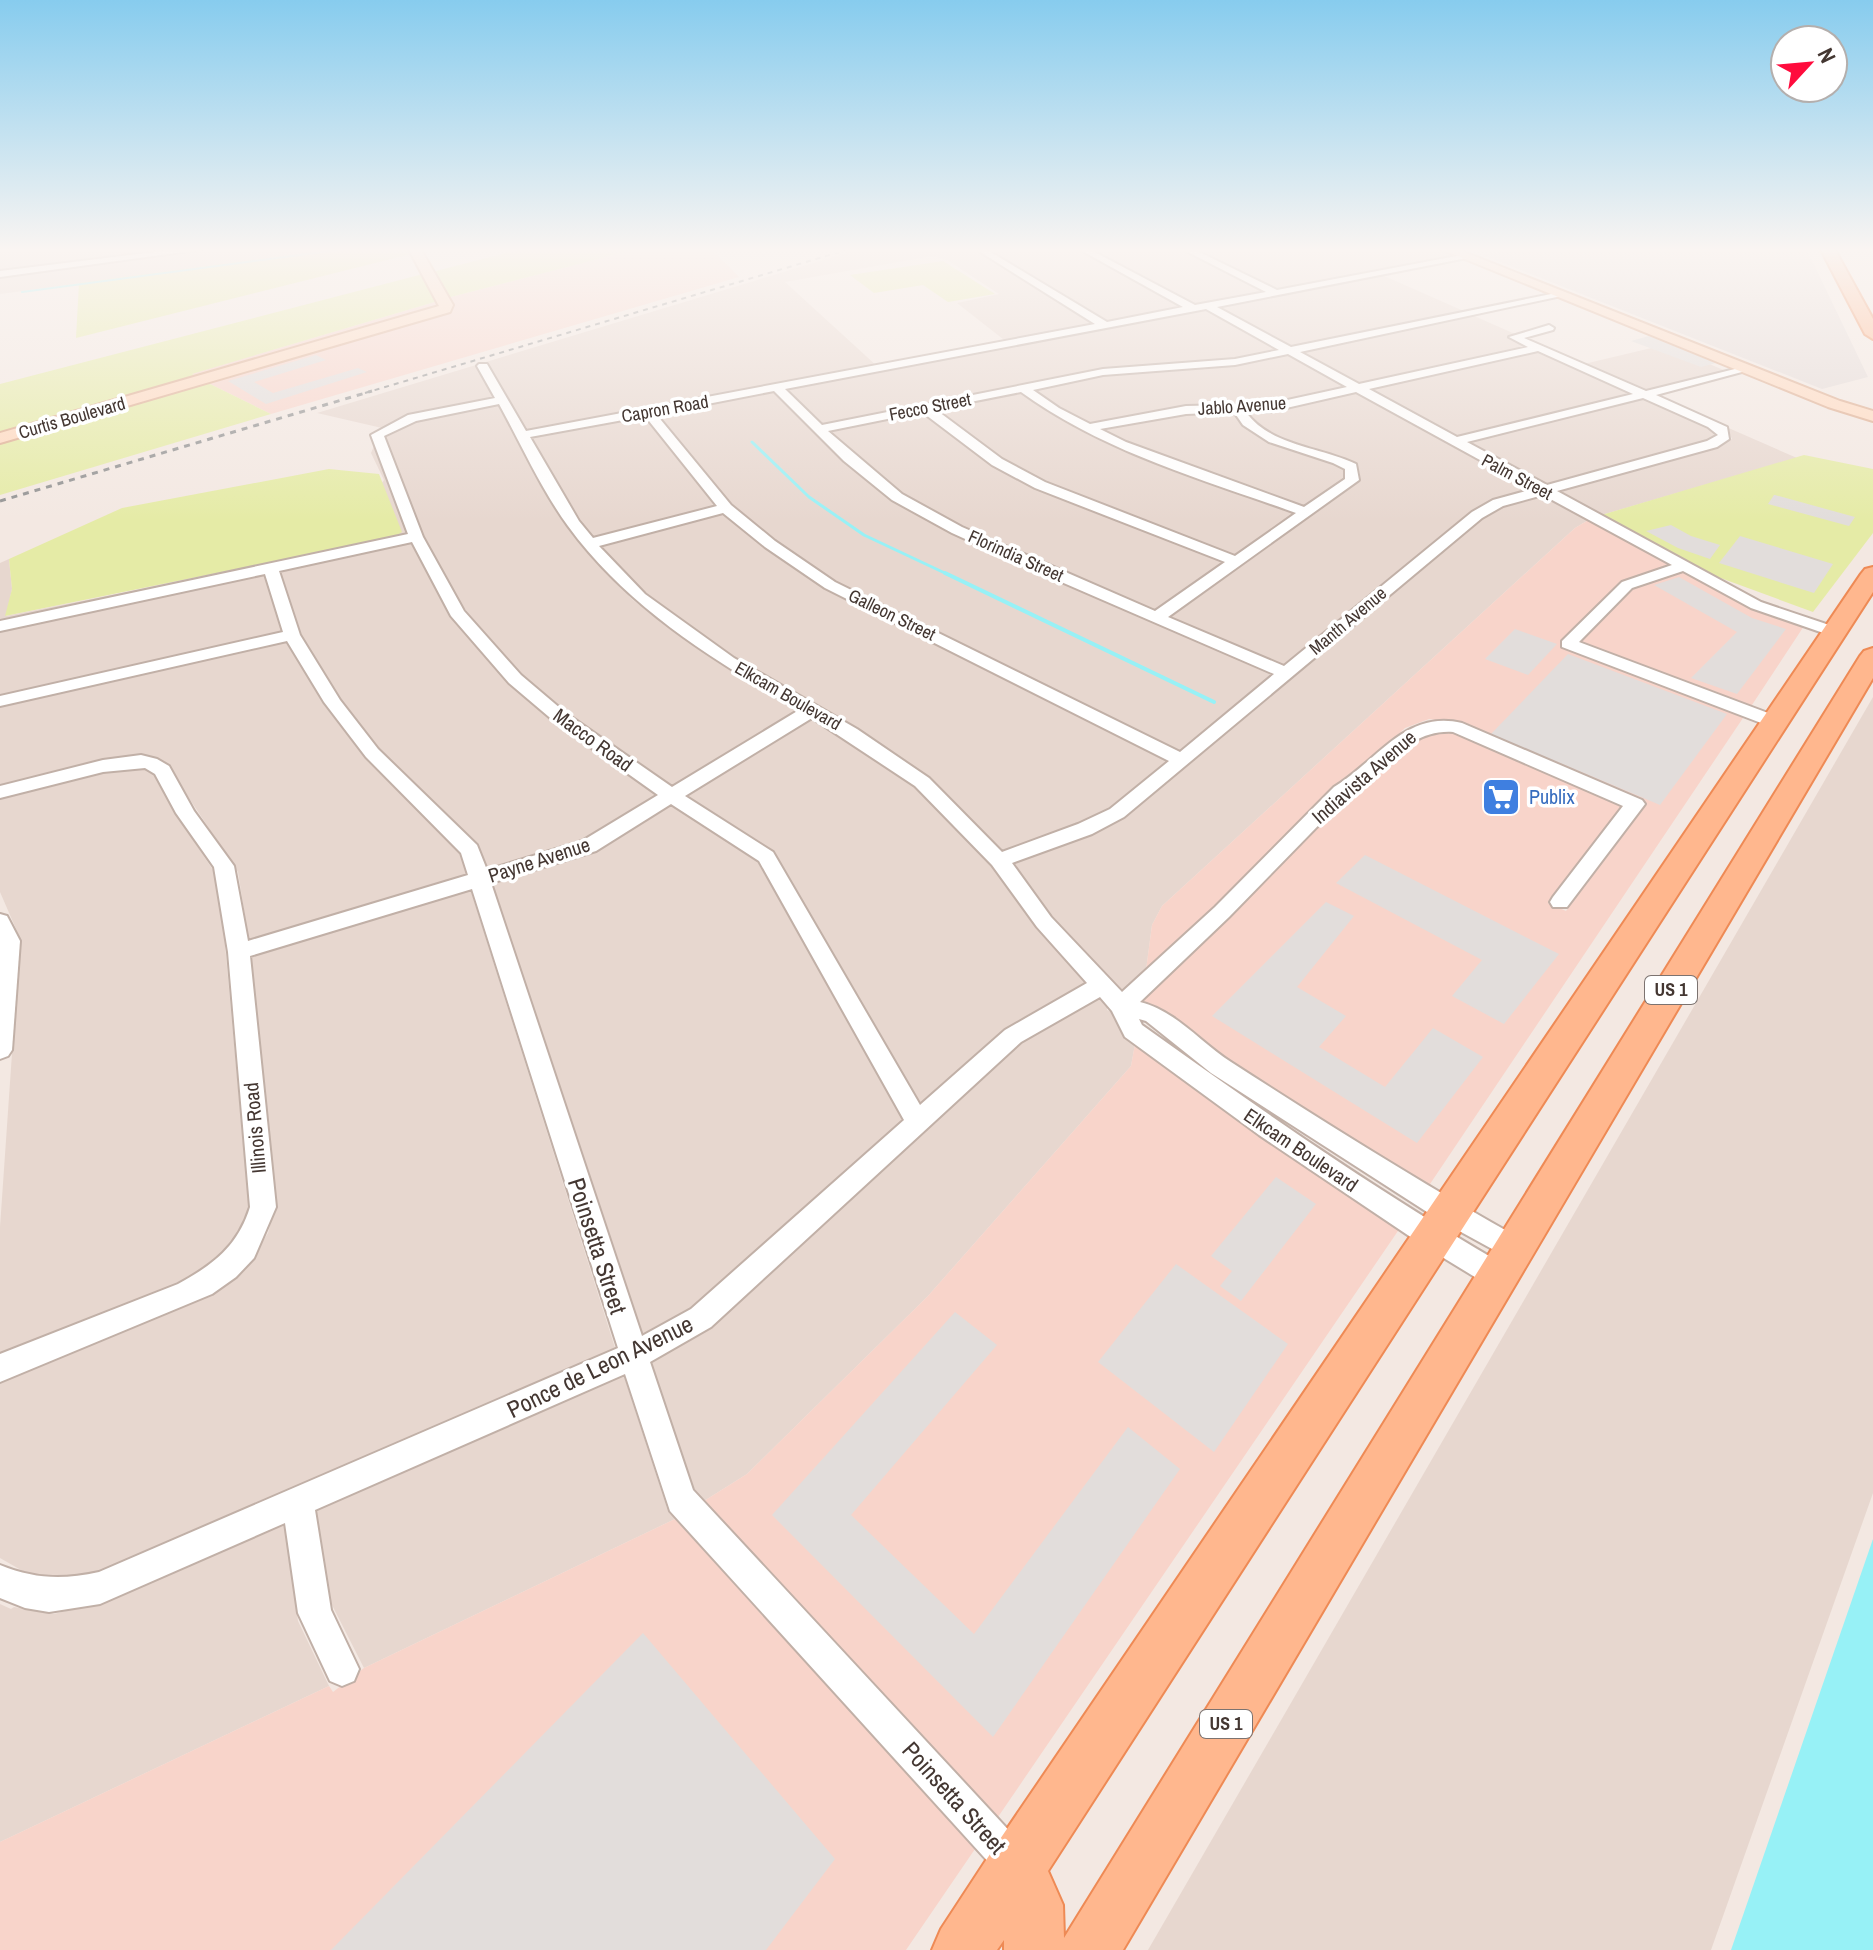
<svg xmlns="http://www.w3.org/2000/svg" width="1873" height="1950" viewBox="0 0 1873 1950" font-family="'Archivo Narrow',sans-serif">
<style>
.residential{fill:#e7d7cf}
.commercial{fill:#f8d4ca}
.industrial{fill:#e4dad7}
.green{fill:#e5eba6}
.parking{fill:#e2dddb}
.water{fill:#97f1f6}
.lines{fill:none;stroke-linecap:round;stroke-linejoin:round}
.stream-far2{stroke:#97f1f6;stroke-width:2}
.stream-far1{stroke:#97f1f6;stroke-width:3}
.stream{stroke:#97f1f6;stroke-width:4}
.street-casing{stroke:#c1b0a7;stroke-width:4}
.secondary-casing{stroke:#deae91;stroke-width:4}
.primary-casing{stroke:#ee8a55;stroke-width:4}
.street{fill:#fff;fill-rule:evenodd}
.secondary{fill:#ffd9bf;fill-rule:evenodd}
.primary{fill:#ffb78e;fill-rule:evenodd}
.rail-far1{stroke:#939393;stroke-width:2;stroke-dasharray:5 5;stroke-linecap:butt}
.rail{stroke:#939393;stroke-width:3;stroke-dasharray:6 6;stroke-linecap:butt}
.labels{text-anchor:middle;stroke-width:7;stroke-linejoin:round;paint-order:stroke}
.far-street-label{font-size:18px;fill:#443732;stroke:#fff}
.shield{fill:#fff;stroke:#7c7370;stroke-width:2}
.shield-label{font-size:18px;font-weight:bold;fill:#443732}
.street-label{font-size:20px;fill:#443732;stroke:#fff}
.shop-label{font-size:20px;fill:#366cbe;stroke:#fff;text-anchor:start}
.near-street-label{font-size:24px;fill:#443732;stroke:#fff}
</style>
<rect width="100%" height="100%" fill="#f3e8e2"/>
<g class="residential">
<polygon points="0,248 198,248 0,273"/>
<polygon points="216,248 344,248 0,294 0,276"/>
<polygon points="863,248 973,248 1099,325 1008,343 957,303 999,294 947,260 932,256 785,282 878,367 528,432 487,364 477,366 495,399 408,417 382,428 317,413"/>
<polygon points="983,248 1076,248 1188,308 1108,324"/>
<polygon points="1086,248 1179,248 1269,292 1196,306"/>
<polygon points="1189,248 1439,248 1460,256 1277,291"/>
<polygon points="1382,275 1466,312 1291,349 1214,307"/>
<polygon points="1206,308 1282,351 1233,360 1101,370 822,426 785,389"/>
<polygon points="1472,315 1515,334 1510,337 1531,347 1357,387 1296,352"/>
<polygon points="1664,345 1726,371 1645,391 1584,364"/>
<polygon points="1538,350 1637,393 1454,439 1364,390"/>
<polygon points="1287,354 1348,389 1267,405 1184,408 1117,418 1088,426 1031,389 1105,374"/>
<polygon points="774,391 892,499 1276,673 1178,752 836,583 776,542 732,507 656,413"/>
<polygon points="1021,391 1051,413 1116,447 1296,513 1233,556 1045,483 1002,461 932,409"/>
<polygon points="1355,392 1534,489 1494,501 1284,666 1169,616 1357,482 1360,474 1356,465 1273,436 1259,429 1245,411 1272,409"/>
<polygon points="1653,395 1797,458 1598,516 1552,492 1716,446 1732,439 1728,430 1717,423"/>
<polygon points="1645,397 1707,425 1719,435 1707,442 1543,487 1462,443"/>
<polygon points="497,403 566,524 602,569 633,600 674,632 722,665 801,711 673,788 569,715 523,676 486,638 448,585 423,536 383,435 415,420"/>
<polygon points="922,411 992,464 1226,561 1157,611 962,528 902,495 826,430"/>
<polygon points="1234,411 1250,431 1265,439 1346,468 1346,479 1303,508 1178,464 1095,430 1187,412"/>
<polygon points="644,415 718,507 593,540 530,436"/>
<polygon points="374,446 408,536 0,623 0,563 9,559 12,589 6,616 333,551 384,480 371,453"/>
<polygon points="1543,494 1590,519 1575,528 1162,906 1152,925 1146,970 1121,993 1053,918 1011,863 1090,833 1482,517 1503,506"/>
<polygon points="722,512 764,546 1169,759 1110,809 1080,824 1002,853 929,779 857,729 735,659 687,626 647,595 598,545"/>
<polygon points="410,542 450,615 508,681 554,721 659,797 585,842 487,871 479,846 380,750 341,700 300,633 280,570"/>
<polygon points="264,574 283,633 0,698 0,629"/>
<polygon points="286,640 324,705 364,757 460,853 467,877 249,943 238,872 165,762 152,756 142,755 0,787 0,705"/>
<polygon points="1873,697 1873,1493 1711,1950 1148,1950"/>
<polygon points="811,717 915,785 943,812 990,863 1035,925 1088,984 921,1105 775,854 684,795"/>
<polygon points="143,768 153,773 177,816 213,870 220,889 249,1210 243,1233 208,1272 0,1357 0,1227 20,938 0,892 0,796 102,771"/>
<polygon points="670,804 757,861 904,1121 694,1310 643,1338 490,882"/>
<polygon points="470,888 616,1351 102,1574 67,1582 28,1574 0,1558 0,1378 251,1259 268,1233 276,1202 251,955"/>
<polygon points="1099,997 1107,1006 1107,1010 1112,1012 1123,1033 1135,1044 1131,1066 928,1296 747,1474 704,1501 695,1491 649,1360 924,1128 932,1125 931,1122 1020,1041"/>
<polygon points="623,1373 667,1508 675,1519 364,1668 331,1603 316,1509"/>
<polygon points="284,1523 298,1621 329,1686 0,1842 0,1604 11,1609 14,1607 54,1614 100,1602"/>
</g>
<g class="commercial">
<polygon points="641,248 710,248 739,277 271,414 206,382 435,316 447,298"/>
<polygon points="438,301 440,309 201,379 191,374"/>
<polygon points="1590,519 1674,565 1620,583 1561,642 1564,647 1745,715 1428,1187 1226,1060 1160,1009 1142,1003 1143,997 1230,915 1349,795 1370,784 1419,734 1453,731 1623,805 1548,903 1566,911 1644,808 1639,801 1457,723 1429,719 1405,728 1355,777 1334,788 1214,908 1146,970 1152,925 1162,906 1575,528"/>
<polygon points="1685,571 1752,607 1804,626 1750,708 1578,644 1633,588"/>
<polygon points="1135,1044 1261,1134 1400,1228 998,1817 704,1501 747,1474 928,1296 1131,1066"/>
<polygon points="675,1519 975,1849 906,1950 0,1950 0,1842 329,1686 333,1692 364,1668"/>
</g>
<polygon class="industrial" points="1502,248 1806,248 1868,377 1822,389 1483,255 1507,250"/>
<g class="green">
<polygon points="344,248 409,248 411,254 76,338 79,283"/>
<polygon points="525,248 641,248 447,298 432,272"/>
<polygon points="943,261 995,294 948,302 923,285 874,293 850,275"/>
<polygon points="423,274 438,301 192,374 201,379 15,432 0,432 0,384"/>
<polygon points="206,382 271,414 0,495 0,440"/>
<polygon points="1804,455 1873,469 1873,533 1813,612 1696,569 1598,516"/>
<polygon points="329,469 379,474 402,532 394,537 5,616 12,589 9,559 122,508"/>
</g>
<g class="parking">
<polygon points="1649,336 1716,363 1701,367 1631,341"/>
<polygon points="316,355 326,360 254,382 273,393 358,368 367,372 266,404 228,381"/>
<polygon points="1774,495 1775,495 1855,517 1849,526 1768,504"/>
<polygon points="1671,525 1691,536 1720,545 1710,559 1678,548 1646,531"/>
<polygon points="1740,536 1833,564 1814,593 1719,563"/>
<polygon points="1679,577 1752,618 1786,629 1737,694 1691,678 1737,632 1654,585"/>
<polygon points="1515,629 1557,644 1528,675 1485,659"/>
<polygon points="1568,654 1727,714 1660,805 1491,734"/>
<polygon points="1365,855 1559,954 1504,1024 1452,996 1482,960 1336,883"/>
<polygon points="1326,902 1354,916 1297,987 1346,1016 1319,1047 1385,1087 1433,1028 1483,1057 1417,1143 1212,1016"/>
<polygon points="1276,1177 1316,1204 1241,1301 1220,1286 1232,1271 1211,1256"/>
<polygon points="1176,1264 1288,1344 1214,1452 1098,1362"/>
<polygon points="955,1312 997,1345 851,1515 974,1634 1128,1427 1180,1469 993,1737 772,1515"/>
<polygon points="643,1633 835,1859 766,1950 331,1950"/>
</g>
<polygon class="water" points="1873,1539 1873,1950 1731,1950"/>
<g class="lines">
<polyline class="stream-far2" points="22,292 352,248"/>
<polyline class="stream-far1" points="752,442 809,497 864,535 949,575"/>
<polyline class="stream" points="945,573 1214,702"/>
<defs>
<g id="street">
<polygon points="187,248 212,248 0,277 0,271"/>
<path d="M974 248H984L1107 322 1183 307 1077 248H1087L1195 305 1266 292 1180 248H1191L1277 290 1467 254 1472 257 1217 307 1291 347 1561 292 1566 295 1300 352 1359 384 1528 347 1509 337 1549 325 1554 328 1553 330 1524 338 1646 391 1747 366 1753 369 1656 395 1727 427 1729 439 1717 447 1557 491 1761 602 1841 629V635L1835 637 1751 608 1683 571 1632 588 1579 642 1781 718 1784 722 1781 726H1769L1562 647V641L1622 582 1672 565 1543 495 1503 506 1482 518 1124 817 1092 834 1012 863 1051 917 1122 992 1215 907 1334 787C1377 761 1406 709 1462 723L1642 800 1645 804 1642 808 1567 907H1553L1550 902 1553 897 1623 806 1453 732C1406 729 1385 772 1348 795L1229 917 1140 1002C1176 1011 1200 1042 1231 1062 1327 1124 1424 1185 1523 1240L1527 1249 1523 1258 1514 1261 1441 1221 1211 1073 1146 1021 1139 1019 1142 1025C1261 1110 1381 1194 1508 1267L1512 1276 1508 1285 1498 1289 1488 1285 1424 1246 1259 1135 1125 1037 1112 1011 1100 997 1021 1042 711 1327 650 1362 693 1490 1028 1851 1034 1864 1028 1877 1015 1883 1002 1877 670 1511 625 1374 315 1510 331 1610 359 1669 354 1681 342 1686 330 1681 298 1613 285 1523 100 1604 49 1612 25 1608 0 1598V1565C35 1579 62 1580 99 1572L618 1348 472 889 250 956 276 1207 254 1258 236 1277 212 1294 0 1382V1354L178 1284C213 1265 238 1246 250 1207L228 952 214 867 176 813 155 774 145 768 103 772 0 798V786L103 760 141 755 157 759 169 766 194 811 234 866 248 941 468 875 461 853 366 757 324 702 287 641 0 706V696L283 632 265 574 0 631V621L408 534 371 435 408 415 495 398 477 366 479 364H487L526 431 1095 324ZM1206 309 1279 350 1235 359 1103 369 822 425 785 389ZM1538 351 1633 394 1457 437 1369 389ZM1288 354 1347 387 1269 404 1186 406 1090 424 1059 408 1033 390 1103 375 1235 365ZM774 391 844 461 892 500 952 533 1029 568 1274 674 1180 752 835 582 775 541 731 505 656 414ZM1021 392C1102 451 1201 479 1296 513L1235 556 1045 482 1002 459 935 409ZM1356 392 1533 489 1493 500 1472 512 1284 666 1168 617 1359 480 1356 464C1321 447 1270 446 1246 412H1269ZM1643 398 1708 427 1718 435 1707 441 1547 485 1467 442ZM499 404C521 444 541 489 568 526 627 607 713 660 799 710L672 787 567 714 521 675 464 611 423 537 384 436 416 421ZM922 412 992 465 1035 488 1225 562 1155 611 962 527 902 494 828 431ZM1234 412 1243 425 1269 442 1333 463 1345 469V479L1304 507 1126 442 1100 429 1186 414ZM645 416 717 506 593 538 579 521 530 437ZM723 513 765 547 825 588 1169 761 1110 809 1078 824 1002 852 929 778 857 729 734 658 645 594 599 546ZM412 542 451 616 509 683 555 722 658 795 582 841 487 870 477 845 378 749 340 700 300 635 279 571ZM812 718 915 786 992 865 1037 927 1087 983 1005 1030 920 1105 773 852 685 796ZM671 804 759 861 904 1120 691 1309 642 1336 491 883 596 851Z"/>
<polygon points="0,914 7,916 20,941 12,1050 8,1056 0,1059"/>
</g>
<g id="secondary">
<polygon points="408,248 420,248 453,305 450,312 0,443 0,433 439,306"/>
<polygon points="1438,248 1454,248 1840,401 1873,411 1873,421 1828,407"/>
</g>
<g id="primary">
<polygon points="1820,248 1834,248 1873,319 1873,339 1865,334"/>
<polygon points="1873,567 1873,592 1048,1871 1063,1905 1064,1938 1860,656 1864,651 1873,648 1873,678 1123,1950 1004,1950 1004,1940 997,1950 932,1950 941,1929 996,1845 1861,574 1865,569"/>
</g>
</defs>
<use href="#street" class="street-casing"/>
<use href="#secondary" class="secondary-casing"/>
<use href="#primary" class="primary-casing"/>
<use href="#street" class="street"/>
<use href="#secondary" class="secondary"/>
<use href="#primary" class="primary"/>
<polyline class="rail-far1" points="365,393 853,248"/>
<polyline class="rail" points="0,501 372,391"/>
</g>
<linearGradient id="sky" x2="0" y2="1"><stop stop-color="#87ccee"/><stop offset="0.48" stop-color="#faf5f2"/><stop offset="1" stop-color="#faf5f2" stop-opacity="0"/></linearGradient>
<rect width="1873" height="521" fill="url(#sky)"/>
<defs>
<symbol id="supermarket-square" viewBox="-11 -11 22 22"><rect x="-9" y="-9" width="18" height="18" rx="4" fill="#3f7fe0" stroke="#fff"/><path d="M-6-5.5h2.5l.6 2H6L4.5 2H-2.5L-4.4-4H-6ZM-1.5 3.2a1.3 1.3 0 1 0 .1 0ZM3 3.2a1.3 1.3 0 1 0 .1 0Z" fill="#fff"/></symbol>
</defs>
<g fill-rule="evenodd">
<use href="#supermarket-square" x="1479" y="775" width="44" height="44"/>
</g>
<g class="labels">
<g class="far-street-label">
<text transform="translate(1242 406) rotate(-4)" y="6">Jablo Avenue</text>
<text transform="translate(930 407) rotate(-11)" y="6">Fecco Street</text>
<text transform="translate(665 409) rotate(-10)" y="6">Capron Road</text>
<text transform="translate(72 418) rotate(-16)" y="6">Curtis Boulevard</text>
<text transform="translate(1517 477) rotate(28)" y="6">Palm Street</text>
<text transform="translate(1016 556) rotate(24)" y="6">Florindia Street</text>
<text transform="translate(892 615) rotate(26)" y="6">Galleon Street</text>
<text transform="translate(1348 621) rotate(-40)" y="6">Manth Avenue</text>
<text transform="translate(788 696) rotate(30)" y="6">Elkcam Boulevard</text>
</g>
<g class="shield">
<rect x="1645" y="976" width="52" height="28" rx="6"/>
<rect x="1200" y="1710" width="52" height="28" rx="6"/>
</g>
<g class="shield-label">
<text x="1671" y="996">US 1</text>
<text x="1226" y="1730">US 1</text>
</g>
<g class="street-label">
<text transform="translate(593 740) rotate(36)" y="7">Macco Road</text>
<text transform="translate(1364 777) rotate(-41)" y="7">Indiavista Avenue</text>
<text transform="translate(539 860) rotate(-18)" y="7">Payne Avenue</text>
<text transform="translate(255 1128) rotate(-95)" y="7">Illinois Road</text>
<text transform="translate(1301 1150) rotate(34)" y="7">Elkcam Boulevard</text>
</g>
<g class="shop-label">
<text x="1529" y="804">Publix</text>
</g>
<g class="near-street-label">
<text transform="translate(597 1246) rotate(72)" y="8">Poinsetta Street</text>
<text transform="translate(600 1367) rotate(-26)" y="8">Ponce de Leon Avenue</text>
<text transform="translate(954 1798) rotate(48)" y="8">Poinsetta Street</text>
</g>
</g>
<g transform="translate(1809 64) rotate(64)"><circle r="38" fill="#ffffff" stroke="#b4afad" stroke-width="2"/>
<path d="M0-6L14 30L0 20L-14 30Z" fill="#ff0c3d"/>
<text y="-12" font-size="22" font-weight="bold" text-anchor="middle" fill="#443732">N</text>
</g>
</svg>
